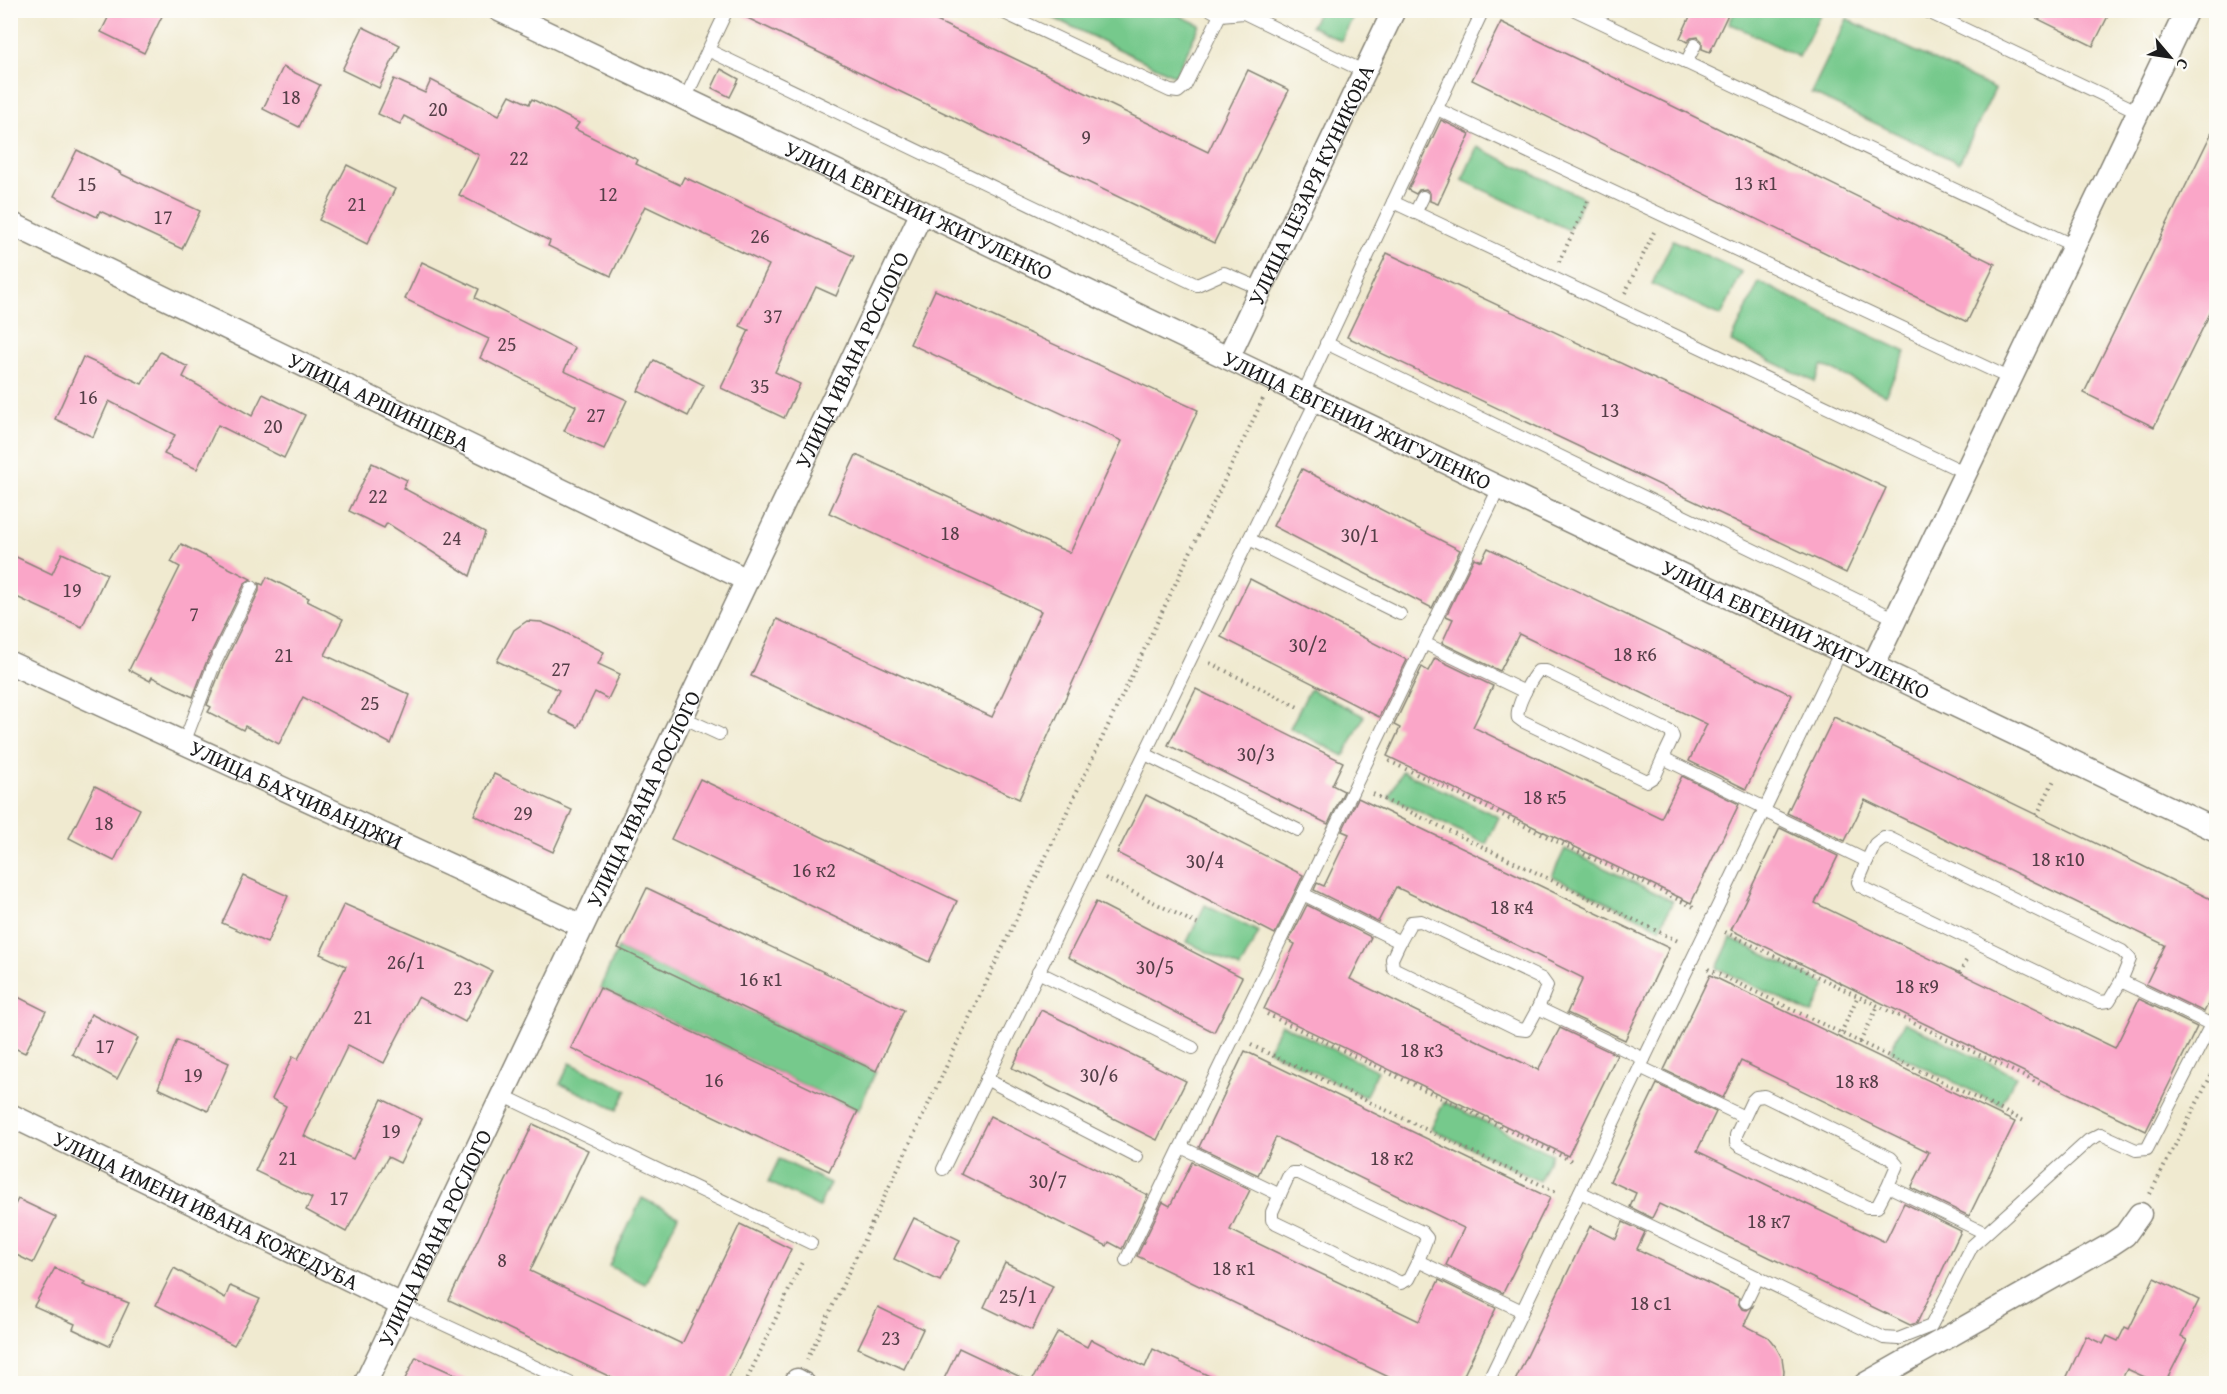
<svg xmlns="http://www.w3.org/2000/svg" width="2227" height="1394" viewBox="0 0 2227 1394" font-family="'Gentium Book Plus',serif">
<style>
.green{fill:#76c98c;stroke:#497254;stroke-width:1.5}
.building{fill:#faa6c8}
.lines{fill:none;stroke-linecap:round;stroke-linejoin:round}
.lane-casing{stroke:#868376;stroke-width:14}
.street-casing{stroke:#868376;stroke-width:25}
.path{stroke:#868376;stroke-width:4;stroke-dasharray:1.5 4.5;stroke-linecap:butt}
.lane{stroke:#fff;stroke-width:12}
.street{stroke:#fff;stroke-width:22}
.labels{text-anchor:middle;stroke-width:6;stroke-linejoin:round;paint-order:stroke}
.number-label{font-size:20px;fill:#543e47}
.street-label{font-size:22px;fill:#1c1c1c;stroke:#fdfcf7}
</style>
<rect width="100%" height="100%" fill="#fdfcf7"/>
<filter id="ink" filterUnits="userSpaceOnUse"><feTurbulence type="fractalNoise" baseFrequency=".0167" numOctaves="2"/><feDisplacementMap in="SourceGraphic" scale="12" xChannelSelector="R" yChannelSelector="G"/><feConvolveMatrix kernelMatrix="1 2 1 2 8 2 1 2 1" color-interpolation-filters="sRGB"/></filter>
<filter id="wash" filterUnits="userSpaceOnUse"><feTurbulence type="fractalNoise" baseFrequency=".008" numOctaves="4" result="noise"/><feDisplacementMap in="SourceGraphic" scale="24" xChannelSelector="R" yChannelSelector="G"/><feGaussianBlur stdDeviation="1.35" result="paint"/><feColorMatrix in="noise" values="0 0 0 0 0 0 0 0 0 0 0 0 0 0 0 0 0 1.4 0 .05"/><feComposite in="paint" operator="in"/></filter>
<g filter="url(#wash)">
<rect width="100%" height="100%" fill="#f0ead0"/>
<g class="green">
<polygon points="1039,11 1170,11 1200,25 1175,76"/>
<polygon points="1319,11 1356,11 1341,41 1311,26"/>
<polygon points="1735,11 1735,10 1822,11 1799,57 1729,23"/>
<polygon points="1847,19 1995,89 1959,163 1811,93"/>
<polygon points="1477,147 1584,198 1569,230 1462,180"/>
<polygon points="1673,240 1742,272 1721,316 1652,284"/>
<polygon points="1759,282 1906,352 1885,395 1822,365 1815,382 1731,342"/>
<polygon points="1310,689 1364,716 1344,756 1290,728"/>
<polygon points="1402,771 1499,817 1486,844 1389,797"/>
<polygon points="1565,849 1673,901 1660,928 1552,876"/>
<polygon points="1205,905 1259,932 1240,968 1187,942"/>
<polygon points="1731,938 1826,985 1812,1014 1717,968"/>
<polygon points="618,948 876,1071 858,1111 600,988"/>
<polygon points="1904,1022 2016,1076 2001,1105 1890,1051"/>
<polygon points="1281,1024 1378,1071 1365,1097 1268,1050"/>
<polygon points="570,1063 627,1090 617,1110 560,1084"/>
<polygon points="1444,1102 1552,1154 1539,1181 1431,1129"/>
<polygon points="779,1159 830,1183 819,1207 768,1182"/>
<polygon points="642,1198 678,1216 645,1284 609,1266"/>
</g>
<g id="blocks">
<g class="building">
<polygon points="112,10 165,10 144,53 101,32"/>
<polygon points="735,10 914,10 1208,152 1248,70 1289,90 1214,243 735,12"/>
<polygon points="1693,10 1730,10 1710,52 1702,49 1702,41 1698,37 1691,38 1687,42 1680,38"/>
<polygon points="2020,10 2111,10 2093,46"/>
<polygon points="1501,22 1995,264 1967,322 1472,80"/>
<polygon points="363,27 400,45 379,88 342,70"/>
<polygon points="283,67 320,85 299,127 263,109"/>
<polygon points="721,69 739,79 730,97 712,88"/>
<polygon points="394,79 425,93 431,80 499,115 510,95 529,104 532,99 579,123 575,129 638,160 636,164 680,185 684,177 854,256 836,296 816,287 775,372 800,384 784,418 721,388 749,330 740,326 769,265 645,206 611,276 548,246 550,241 459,195 479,155 404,116 400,124 378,114"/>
<polygon points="1441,120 1470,134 1438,204 1430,201 1430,193 1426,189 1419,190 1416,194 1408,190"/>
<polygon points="2217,122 2217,299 2154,427 2084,393"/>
<polygon points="77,150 120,172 119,173 200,211 182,249 100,211 97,217 54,196"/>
<polygon points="347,165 395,189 367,244 319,220"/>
<polygon points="1387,253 1886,488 1846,573 1347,337"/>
<polygon points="422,262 479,289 475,298 575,348 564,371 627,400 604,449 564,431 576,406 480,358 489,339 405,299"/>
<polygon points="935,290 1198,410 1019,799 751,676 777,619 992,717 1041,611 829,513 856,455 1070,553 1122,441 910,344"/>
<polygon points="160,352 188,367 183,377 252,416 263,394 305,415 284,458 218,425 197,469 164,454 175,435 109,401 93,437 55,419 83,357 142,384"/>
<polygon points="654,360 704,385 688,416 638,391"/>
<polygon points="372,463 407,480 403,488 485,532 470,576 387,523 384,528 349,511"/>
<polygon points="1302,469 1460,550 1432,608 1273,526"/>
<polygon points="181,544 251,579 245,583 206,663 193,697 152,677 150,681 129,670 180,567 171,562"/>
<polygon points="1488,548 1792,695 1746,789 1689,761 1707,724 1519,634 1500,671 1442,643 1453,619 1446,616 1474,558 1481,561"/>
<polygon points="62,553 107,574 82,627 10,594 10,554 52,574"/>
<polygon points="267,577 309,598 307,601 343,619 325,655 410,695 391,744 303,697 279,744 245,726 243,730 208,712 211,707 207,705 221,670 259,591 259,583 263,585"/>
<polygon points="1250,579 1407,660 1379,717 1221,637"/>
<polygon points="527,621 541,622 556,628 604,652 598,664 620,674 608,699 595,692 578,727 548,712 559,690 497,661 514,630"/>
<polygon points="1435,658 1493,686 1473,727 1661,818 1682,776 1739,804 1691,903 1387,756 1400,728 1394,725 1422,667 1428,671"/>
<polygon points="1196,689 1343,762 1332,785 1344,791 1328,824 1168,745"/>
<polygon points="1834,717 2217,902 2217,986 2204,1012 2146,984 2165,945 1865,800 1845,841 1787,813"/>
<polygon points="494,774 572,810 553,852 474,815"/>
<polygon points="700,779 957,901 929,962 671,839"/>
<polygon points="95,786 140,809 114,861 69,838"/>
<polygon points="1146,795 1303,875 1275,934 1117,853"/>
<polygon points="1358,798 1669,948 1625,1040 1567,1013 1583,978 1490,932 1396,887 1378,922 1314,890 1317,883 1324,886 1349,834 1342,831"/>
<polygon points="1780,828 1838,856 1815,903 2115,1048 2139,999 2197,1027 2146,1131 1731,930"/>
<polygon points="244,876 288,896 267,943 222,923"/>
<polygon points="647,888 904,1010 876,1071 618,948"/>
<polygon points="1096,902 1242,977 1214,1032 1068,957"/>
<polygon points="344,904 460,955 492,971 465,1022 418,997 384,1063 348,1045 304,1136 353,1159 382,1099 422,1119 400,1163 388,1157 346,1232 306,1210 312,1198 255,1171 286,1106 272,1099 293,1056 298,1059 346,966 320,954"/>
<polygon points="1307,905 1371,937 1350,979 1444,1025 1538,1070 1560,1028 1617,1055 1568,1156 1264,1009 1295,944 1289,941"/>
<polygon points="1710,975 2015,1122 1969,1216 1911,1188 1929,1152 1741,1061 1723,1098 1664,1070"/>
<polygon points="600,988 858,1111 829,1171 571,1048"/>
<polygon points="10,993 46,1011 25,1053 10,1046"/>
<polygon points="1041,1010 1186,1081 1157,1140 1012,1068"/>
<polygon points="91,1014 138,1038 117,1079 72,1054"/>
<polygon points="177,1040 229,1063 208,1111 158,1088"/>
<polygon points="1245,1051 1550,1198 1503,1293 1446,1265 1464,1228 1276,1137 1258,1175 1199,1147"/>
<polygon points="1657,1084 1716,1112 1697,1151 1885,1242 1904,1203 1961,1231 1917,1323 1910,1325 1659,1204 1652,1218 1630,1207 1636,1193 1610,1181"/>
<polygon points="990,1116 1148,1195 1122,1249 1109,1242 1107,1246 961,1174"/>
<polygon points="533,1124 588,1150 530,1271 682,1344 740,1224 791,1249 726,1383 623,1383 449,1300"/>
<polygon points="1192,1162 1250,1190 1230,1230 1419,1321 1439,1280 1496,1308 1460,1383 1401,1383 1137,1256 1163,1202 1170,1206"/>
<polygon points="18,1199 56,1217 33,1263 10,1252 10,1214"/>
<polygon points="914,1218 960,1240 940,1281 894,1259"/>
<polygon points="1623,1222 1645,1232 1637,1249 1739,1298 1738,1303 1742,1309 1747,1310 1753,1306 1744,1325 1768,1337 1776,1347 1782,1358 1784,1371 1783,1383 1514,1383 1590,1226 1616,1239"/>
<polygon points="1005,1263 1053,1286 1032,1330 984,1307"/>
<polygon points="55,1268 85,1282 83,1285 129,1303 109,1346 73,1329 75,1324 34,1306"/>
<polygon points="174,1268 225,1298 230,1286 260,1299 234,1345 156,1305"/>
<polygon points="2154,1278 2199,1300 2181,1337 2187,1340 2165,1383 2158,1383 2127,1369 2120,1383 2064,1383 2086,1336 2103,1344 2107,1336 2118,1341 2125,1327 2129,1329"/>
<polygon points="878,1307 923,1329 904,1369 858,1348"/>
<polygon points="1058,1332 1087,1347 1091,1339 1145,1367 1153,1349 1224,1383 942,1383 959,1348 1031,1382"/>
<polygon points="416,1357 474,1383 403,1383"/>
</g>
</g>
</g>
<g filter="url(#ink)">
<use href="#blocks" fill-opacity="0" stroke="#868376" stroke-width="1.5"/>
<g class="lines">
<defs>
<g id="lane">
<polyline points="727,10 708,50 1197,285 1224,273 1261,289"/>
<polyline points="998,10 1170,91 1178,92 1185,86 1220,15"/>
<polyline points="1211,10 1220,15 1244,13 1365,72"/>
<polyline points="1575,10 2074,246"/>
<polyline points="1924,10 2139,112"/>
<polyline points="1686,63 1695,45"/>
<polyline points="685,99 708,50"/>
<polyline points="1437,109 2011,379"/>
<polyline points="1393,202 1966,473"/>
<polyline points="1415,213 1423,197"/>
<polyline points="1326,343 1896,619"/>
<polyline points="1303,394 1483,10"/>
<polyline points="1249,539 1400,614"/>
<polyline points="1424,643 1525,692"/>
<polyline points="682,717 719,734"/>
<polyline points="184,743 213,667 252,587"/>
<polyline points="1145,754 1298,830"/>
<path d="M1663 758 1655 776 1647 781 1522 721 1518 718C1515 708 1530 680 1538 671H1546L1667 730 1671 732 1673 737 1663 758 1765 808"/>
<polyline points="1764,811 1867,861 1875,844 1884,837 1889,838 2122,951 2130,959 2121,981 2212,1025"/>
<polyline points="1867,861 1858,882 1860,886 2100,1002 2109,1001 2121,981"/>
<polyline points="1303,894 1400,942 1411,922 1421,921 1542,979 1547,986 1538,1008 1644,1059"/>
<polyline points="1400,942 1392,959 1393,968 1518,1029 1526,1030 1538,1008"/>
<polyline points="1038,972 1193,1048"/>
<polyline points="1640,1067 1744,1117"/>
<polyline points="986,1079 1137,1157"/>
<polyline points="502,1095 811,1243"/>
<polyline points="1181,1147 1280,1195"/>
<polyline points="943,1169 1316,401"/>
<polyline points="1888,1186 1877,1207 1867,1207 1740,1146 1736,1143 1736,1135 1752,1101 1756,1097 1764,1096 1891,1158 1897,1165 1888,1186 1985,1233"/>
<polyline points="1580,1192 1884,1338 1898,1339 1931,1326 1972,1246 2089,1140 2101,1134 2136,1150 2147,1149 2216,1015"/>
<polyline points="1126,1260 1499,488"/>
<polyline points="1418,1261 1409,1279 1401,1283 1276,1223 1272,1220 1272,1212 1288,1177 1292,1173 1299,1173 1422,1232 1427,1238 1418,1261 1522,1311"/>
<polyline points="1746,1302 1758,1277"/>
<polyline points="402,1305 572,1384"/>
<polyline points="1487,1384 1841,651"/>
</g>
<g id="street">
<path id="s1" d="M499 10 2216 830"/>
<path id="s2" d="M10 223 747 580"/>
<path id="s3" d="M1228 358 1394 10"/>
<path id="s4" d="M10 663 582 926"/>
<polyline points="1873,666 2187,10"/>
<path id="s5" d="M10 1115 402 1305"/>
<path id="s6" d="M365 1384 922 212"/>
<polyline points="795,1384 797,1380 804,1384"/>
<polyline points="1865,1384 2110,1245 2125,1235 2140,1214"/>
</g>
</defs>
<use href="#lane" class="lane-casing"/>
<use href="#street" class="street-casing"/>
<g class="path">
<polyline points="1559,262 1588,201"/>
<polyline points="1625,293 1654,232"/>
<polyline points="1210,663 1300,708"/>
<polyline points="1389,761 1696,908"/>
<polyline points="1373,794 1680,942"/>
<polyline points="2037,815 2055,778"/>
<polyline points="1105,878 1197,924"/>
<polyline points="1725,932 2044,1086"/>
<polyline points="1708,969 2026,1122"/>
<polyline points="1960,973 1967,959"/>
<polyline points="1267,1014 1574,1162"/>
<polyline points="1841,1033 1858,996"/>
<polyline points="1860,1042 1878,1006"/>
<polyline points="1251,1045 1558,1193"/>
<polyline points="2150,1194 2216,1066"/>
<polyline points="807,1360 1263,399"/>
<polyline points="745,1384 803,1260"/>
</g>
<use href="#lane" class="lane"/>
<use href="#street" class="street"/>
</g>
</g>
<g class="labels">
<g class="number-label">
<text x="291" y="104">18</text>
<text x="438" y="116">20</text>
<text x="1086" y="144">9</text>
<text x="519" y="165">22</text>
<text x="1756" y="190">13 к1</text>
<text x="87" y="191">15</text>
<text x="608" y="201">12</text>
<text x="357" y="211">21</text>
<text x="163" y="224">17</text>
<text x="760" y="243">26</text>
<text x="773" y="323">37</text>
<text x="507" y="351">25</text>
<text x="760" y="393">35</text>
<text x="88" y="404">16</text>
<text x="1610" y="417">13</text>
<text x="596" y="422">27</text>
<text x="273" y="433">20</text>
<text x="378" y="503">22</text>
<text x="950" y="540">18</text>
<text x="1360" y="542">30/1</text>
<text x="452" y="545">24</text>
<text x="72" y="597">19</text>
<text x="194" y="621">7</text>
<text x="1308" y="652">30/2</text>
<text x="1635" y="661">18 к6</text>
<text x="284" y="662">21</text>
<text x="561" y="676">27</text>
<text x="370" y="710">25</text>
<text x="1256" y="761">30/3</text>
<text x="1545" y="804">18 к5</text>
<text x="523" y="820">29</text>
<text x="104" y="830">18</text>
<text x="2058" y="866">18 к10</text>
<text x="1205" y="868">30/4</text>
<text x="814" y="877">16 к2</text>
<text x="1512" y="914">18 к4</text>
<text x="406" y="969">26/1</text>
<text x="1155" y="974">30/5</text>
<text x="761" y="986">16 к1</text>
<text x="1917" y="993">18 к9</text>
<text x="463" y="995">23</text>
<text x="363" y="1024">21</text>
<text x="105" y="1053">17</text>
<text x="1422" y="1057">18 к3</text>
<text x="193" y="1082">19</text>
<text x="1099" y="1082">30/6</text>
<text x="714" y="1087">16</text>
<text x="1857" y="1088">18 к8</text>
<text x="391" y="1138">19</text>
<text x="288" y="1165">21</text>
<text x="1392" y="1165">18 к2</text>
<text x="1048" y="1188">30/7</text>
<text x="339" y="1205">17</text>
<text x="1769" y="1228">18 к7</text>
<text x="502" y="1267">8</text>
<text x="1234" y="1275">18 к1</text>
<text x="1018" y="1303">25/1</text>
<text x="1651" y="1310">18 с1</text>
<text x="891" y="1345">23</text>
</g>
<g class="street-label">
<text dy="8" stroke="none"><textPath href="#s3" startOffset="192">УЛИЦА ЦЕЗАРЯ КУНИКОВА</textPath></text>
<text dy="8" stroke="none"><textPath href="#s1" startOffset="465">УЛИЦА ЕВГЕНИИ ЖИГУЛЕНКО</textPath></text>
<text dy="8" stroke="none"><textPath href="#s6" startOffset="1134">УЛИЦА ИВАНА РОСЛОГО</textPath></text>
<text dy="8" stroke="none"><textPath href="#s2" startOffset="410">УЛИЦА АРШИНЦЕВА</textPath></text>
<text dy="8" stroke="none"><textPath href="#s1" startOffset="951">УЛИЦА ЕВГЕНИИ ЖИГУЛЕНКО</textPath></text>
<text dy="8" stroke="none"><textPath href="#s1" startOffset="1437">УЛИЦА ЕВГЕНИИ ЖИГУЛЕНКО</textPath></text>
<text dy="8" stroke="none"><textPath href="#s4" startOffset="315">УЛИЦА БАХЧИВАНДЖИ</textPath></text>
<text dy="8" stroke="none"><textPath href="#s6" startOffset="648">УЛИЦА ИВАНА РОСЛОГО</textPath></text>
<text dy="8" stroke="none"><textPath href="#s5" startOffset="218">УЛИЦА ИМЕНИ ИВАНА КОЖЕДУБА</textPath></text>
<text dy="8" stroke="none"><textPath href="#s6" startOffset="162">УЛИЦА ИВАНА РОСЛОГО</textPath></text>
</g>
</g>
<rect width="2227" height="1394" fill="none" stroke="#fdfcf7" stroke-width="36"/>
<g transform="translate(2170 57) rotate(119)" stroke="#fdfcf7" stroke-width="4.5" paint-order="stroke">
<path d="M0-4.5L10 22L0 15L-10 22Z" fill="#1c1c1c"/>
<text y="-9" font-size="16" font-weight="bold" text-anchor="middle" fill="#1c1c1c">С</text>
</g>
</svg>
